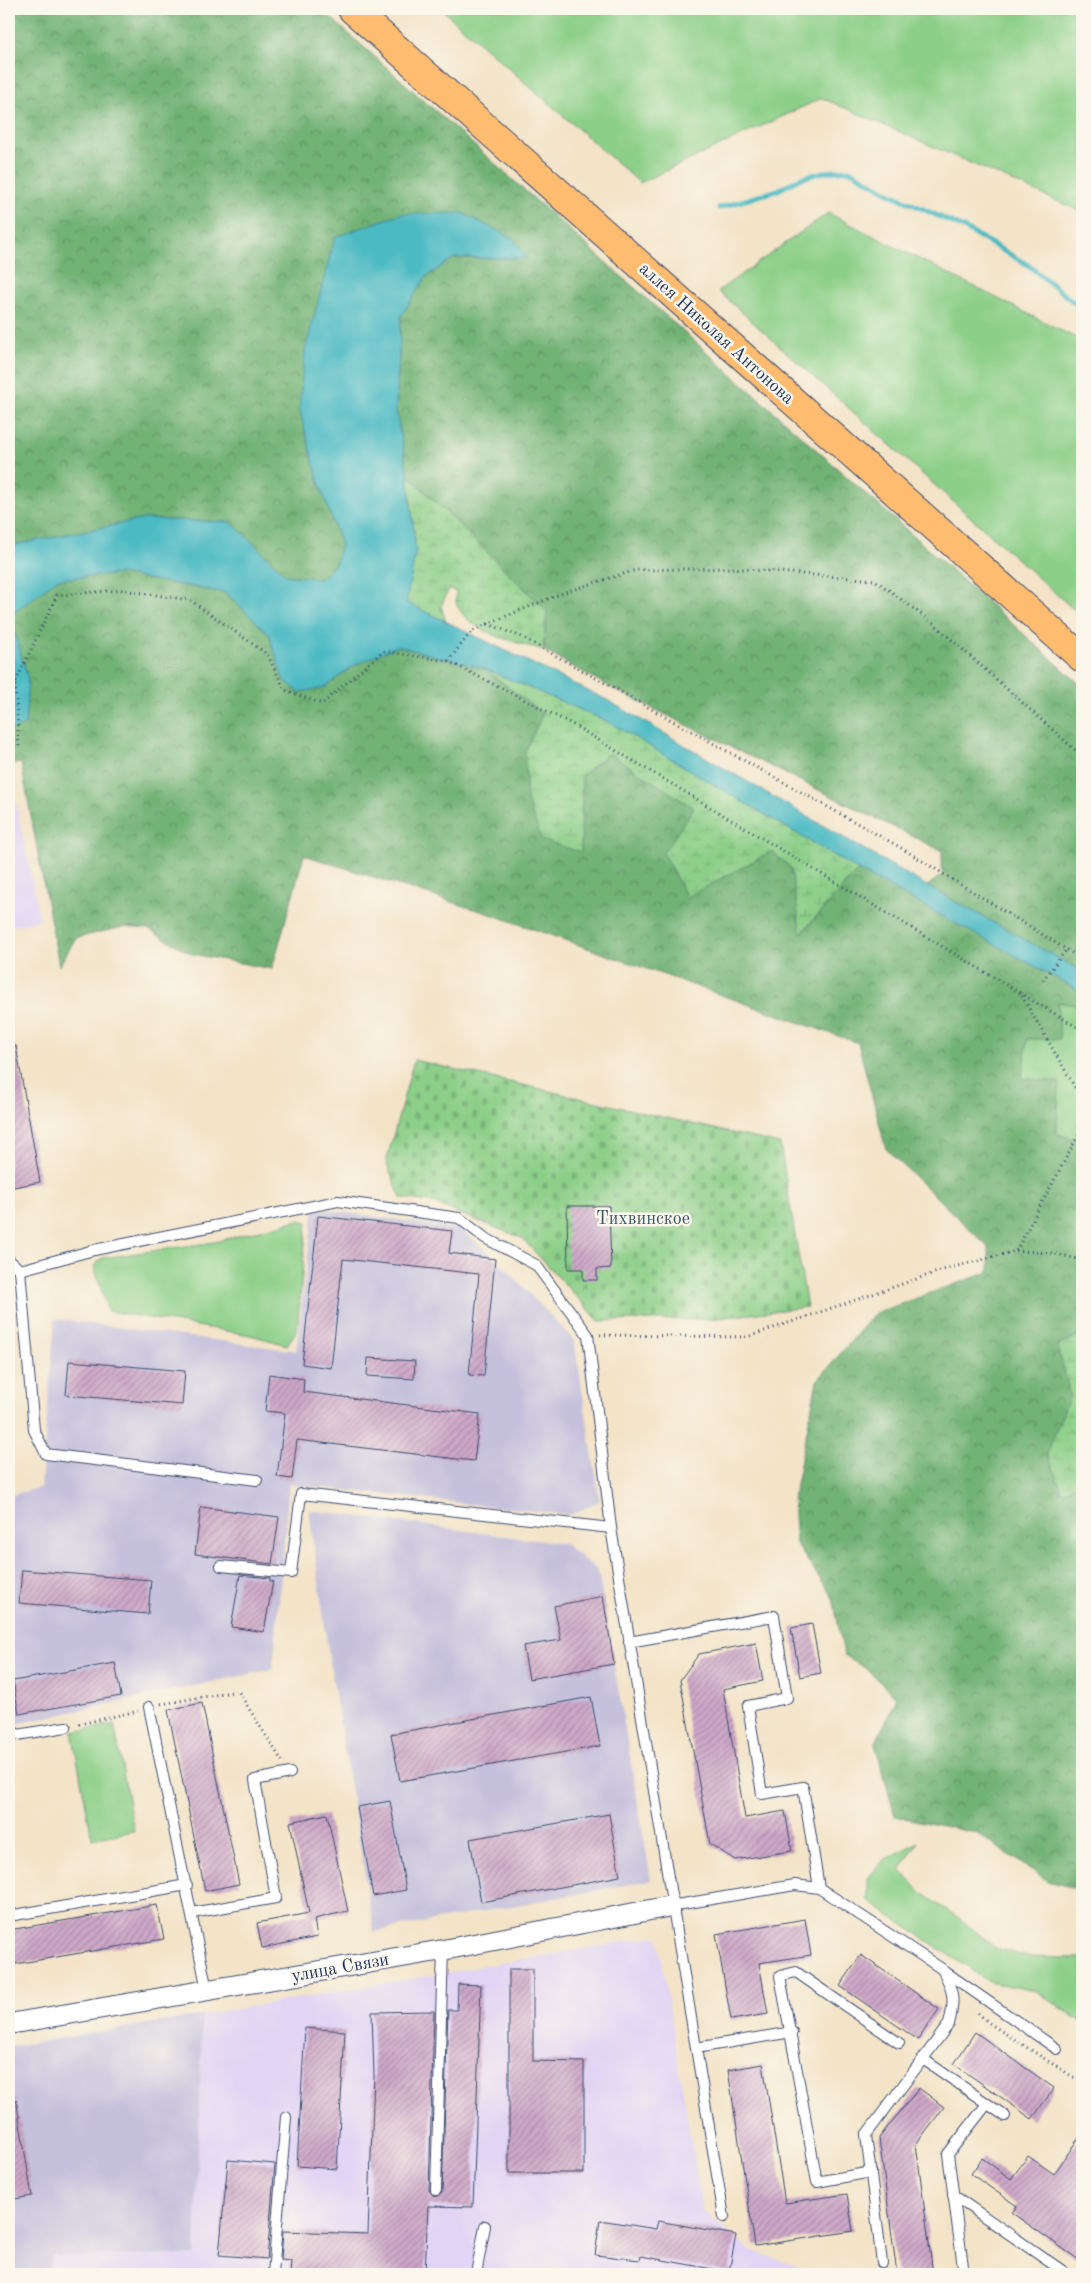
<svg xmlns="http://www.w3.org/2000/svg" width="1091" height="2283" viewBox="0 0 1091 2283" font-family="'Old Standard TT',serif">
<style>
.built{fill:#e1d4f4}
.industrial{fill:#c5c0db}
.grass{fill:#8ccf88;stroke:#547f73}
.forest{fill:url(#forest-crowns);stroke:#467069}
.wetland{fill:url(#wetland-marsh);stroke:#547f73}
.cemetery{fill:url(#cemetery-stones);stroke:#547f73}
.water{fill:#4bbac3;stroke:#337490}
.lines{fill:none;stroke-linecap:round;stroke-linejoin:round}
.stream{stroke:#4bbac3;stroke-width:5}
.building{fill:url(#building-hatch)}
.service-casing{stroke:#3b4a6e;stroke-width:12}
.minor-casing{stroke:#3b4a6e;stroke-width:22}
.primary-casing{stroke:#3b4a6e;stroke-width:30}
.path{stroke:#3b4a6e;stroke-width:3;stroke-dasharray:1 4;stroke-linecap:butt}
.service{stroke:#fff;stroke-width:10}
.minor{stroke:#fff;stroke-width:20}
.primary{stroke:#febc70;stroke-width:28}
.labels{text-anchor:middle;stroke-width:5;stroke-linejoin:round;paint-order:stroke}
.street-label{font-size:18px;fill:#1b2f5e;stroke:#fbf7ec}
.park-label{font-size:18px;fill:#375768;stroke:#fbf7ec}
</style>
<defs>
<pattern id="forest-crowns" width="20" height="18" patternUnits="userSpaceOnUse" patternTransform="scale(1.25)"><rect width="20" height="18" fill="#71b274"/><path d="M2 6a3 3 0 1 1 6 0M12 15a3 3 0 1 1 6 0" fill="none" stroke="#5c9162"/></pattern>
<pattern id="wetland-marsh" width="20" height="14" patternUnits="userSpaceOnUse" patternTransform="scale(1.25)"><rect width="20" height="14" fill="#8ccf88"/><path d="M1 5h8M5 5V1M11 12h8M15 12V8" fill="none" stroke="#78b278"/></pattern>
<pattern id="cemetery-stones" width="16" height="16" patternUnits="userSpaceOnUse" patternTransform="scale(1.25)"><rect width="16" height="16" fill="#8ccf88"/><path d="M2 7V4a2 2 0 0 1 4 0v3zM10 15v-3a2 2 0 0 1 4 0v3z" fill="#78b278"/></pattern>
<pattern id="building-hatch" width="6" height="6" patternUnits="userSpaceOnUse" patternTransform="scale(1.25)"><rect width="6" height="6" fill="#cea8c8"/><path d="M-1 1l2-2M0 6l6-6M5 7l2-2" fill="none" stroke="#a689a6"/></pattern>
</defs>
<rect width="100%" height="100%" fill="#fbf7ec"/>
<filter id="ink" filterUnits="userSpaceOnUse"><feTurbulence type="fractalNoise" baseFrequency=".02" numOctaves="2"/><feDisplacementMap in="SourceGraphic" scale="10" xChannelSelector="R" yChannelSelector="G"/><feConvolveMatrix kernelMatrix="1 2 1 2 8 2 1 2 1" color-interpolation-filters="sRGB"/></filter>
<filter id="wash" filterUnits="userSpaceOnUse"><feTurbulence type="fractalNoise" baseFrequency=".0096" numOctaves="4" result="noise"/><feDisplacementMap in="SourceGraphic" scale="20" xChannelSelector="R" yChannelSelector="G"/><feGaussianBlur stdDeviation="1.12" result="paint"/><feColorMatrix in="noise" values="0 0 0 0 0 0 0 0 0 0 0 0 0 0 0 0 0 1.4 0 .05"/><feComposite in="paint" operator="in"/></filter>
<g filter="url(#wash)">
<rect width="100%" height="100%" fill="#f3e3c7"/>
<g class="built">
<polygon points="13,788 40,920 9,927 9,789"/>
<polygon points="658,1936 702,2210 750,2250 819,2274 48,2274 51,2256 195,2255 202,2015"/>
</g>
<g class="industrial">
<polygon points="314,1208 461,1229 503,1266 574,1340 600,1501 570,1515 289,1484 273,1669 15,1724 9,1694 9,1496 41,1487 55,1319 296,1351"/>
<polygon points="309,1510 565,1544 598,1571 651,1880 374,1932 329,1657"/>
<polygon points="202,2015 195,2255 51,2256 48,2274 9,2274 9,2047"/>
</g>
<g class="grass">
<polygon points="441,9 1082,9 1082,212 822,98 640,183"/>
<polygon points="828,213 1082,341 1082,617 718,291"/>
<polygon points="1058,1002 1082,1006 1082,1141 1057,1134 1021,1078 1027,1039"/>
<polygon points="298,1220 307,1222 297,1330 287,1345 250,1335 108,1311 94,1266 102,1258 215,1242"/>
<polygon points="114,1724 134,1831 92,1839 72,1732"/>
<polygon points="918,1842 900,1870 922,1893 963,1921 996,1948 1028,1957 1082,1958 1082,2022 1036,1991 989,1982 868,1901 868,1878 884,1860"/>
</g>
<g class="forest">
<polygon points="9,9 321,9 1082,686 1082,971 927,886 942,875 942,851 610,687 543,650 547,611 408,475 396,410 401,316 426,277 454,258 526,258 462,213 299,408 318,479 341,545 335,565 320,579 286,575 230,522 144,519 9,546"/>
<polygon points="120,574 226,593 269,634 283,679 324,688 353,666 397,646 483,668 543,714 525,752 581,852 582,775 609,753 694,808 663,853 687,897 772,851 791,868 802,933 858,870 1082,992 1082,1006 1058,1002 1060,1039 1027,1039 1022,1078 1059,1082 1057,1134 1082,1141 1082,1334 1058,1346 1070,1395 1047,1454 1063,1492 1082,1481 1082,1890 1048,1881 976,1833 895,1816 875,1744 897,1698 865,1668 844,1655 833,1598 796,1544 793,1499 817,1381 875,1313 989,1272 989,1248 886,1149 858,1043 496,916 304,855 272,969 192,954 148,929 123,927 76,938 59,966 21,763 9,765 9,730 25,724 28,679 10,616 57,579"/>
</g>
<g class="wetland">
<path d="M408 475 547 611 543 650C518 643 471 633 458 607 455 603 456 597 456 592L449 589 441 606 446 622 406 602 416 550Z"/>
<polygon points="483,668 609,722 858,870 801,933 791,868 772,851 687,897 663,853 694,808 609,753 582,775 581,852 542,840 527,800 525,752 543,714"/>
<polygon points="1082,1334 1082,1481 1063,1492 1047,1454 1070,1395 1058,1346"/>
</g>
<polygon class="cemetery" points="414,1060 780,1144 807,1307 710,1319 599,1321 522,1238 430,1202 401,1198 386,1162"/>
<polygon class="water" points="462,213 514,239 527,258 454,258 426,277 401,316 396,410 408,475 416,550 406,602 607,700 927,886 1082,971 1082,992 858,870 609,722 483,668 397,646 353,666 324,688 299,692 283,679 269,634 226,593 120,574 57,579 10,616 28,679 25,725 9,730 9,546 144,519 231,522 286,575 320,579 335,565 341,545 318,479 299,408 305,351 335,237 400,214"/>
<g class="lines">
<polyline class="stream" points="719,208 778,190 801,178 824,172 849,170 891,194 964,228 1028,265 1082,309"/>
</g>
<g id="blocks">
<g class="building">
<polygon points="16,1046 40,1182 9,1188 9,1047"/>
<polygon points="567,1206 609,1206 611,1268 597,1269 597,1280 583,1280 583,1269 568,1269"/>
<polygon points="318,1216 452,1231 449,1253 495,1259 484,1376 469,1375 479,1274 343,1259 331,1368 302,1364"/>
<polygon points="368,1358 415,1361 414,1379 367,1376"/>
<polygon points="69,1361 185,1371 182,1405 66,1395"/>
<polygon points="269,1374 304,1379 303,1392 480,1414 474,1461 297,1440 292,1479 277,1477 285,1413 265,1411"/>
<polygon points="201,1507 279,1517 272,1564 195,1554"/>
<polygon points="22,1570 151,1580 148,1614 19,1603"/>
<polygon points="240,1575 270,1578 270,1581 273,1581 264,1632 231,1627"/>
<polygon points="603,1596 614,1664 529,1679 523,1646 561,1640 554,1606"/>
<polygon points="812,1624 821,1673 800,1677 791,1628"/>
<polygon points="756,1643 763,1681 723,1689 745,1818 785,1811 792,1851 735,1860 710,1844 680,1680 699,1654"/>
<polygon points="115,1663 121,1696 19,1714 13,1681"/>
<polygon points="591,1697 600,1746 400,1781 391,1734"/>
<polygon points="202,1703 239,1884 205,1891 168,1710"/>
<polygon points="390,1801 406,1890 373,1896 357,1807"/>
<polygon points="327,1814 348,1911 314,1919 317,1937 262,1948 257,1923 309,1913 290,1822"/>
<polygon points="609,1814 620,1876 481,1902 470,1839"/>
<polygon points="157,1905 164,1939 9,1965 9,1930"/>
<polygon points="805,1919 811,1955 759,1963 768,2014 731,2020 716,1934"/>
<polygon points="861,1955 939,2009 918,2040 840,1986"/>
<polygon points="509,1969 533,1969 533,2061 584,2062 584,2173 509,2173"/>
<polygon points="458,1984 481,1985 473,2207 428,2206 425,2274 290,2274 291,2261 281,2260 283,2231 368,2234 374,2076 372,2012 434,2011 429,2190 435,2197 442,2193 448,2010 457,2010"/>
<polygon points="305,2028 345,2031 337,2169 297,2166"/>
<polygon points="975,2032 1054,2088 1032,2119 954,2064"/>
<polygon points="763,2064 785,2203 847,2194 853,2231 755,2246 728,2070"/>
<polygon points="919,2088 944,2107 916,2144 933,2274 897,2274 879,2138"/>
<polygon points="16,2099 32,2196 9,2200 9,2100"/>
<polygon points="1082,2133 1082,2262 1012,2213 1017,2206 971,2174 982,2158 1011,2179 1028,2156 1054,2174"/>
<polygon points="228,2160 275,2164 267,2259 219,2255"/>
<polygon points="600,2220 656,2229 658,2221 736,2235 729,2272 641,2256 640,2260 595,2255"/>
</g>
</g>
</g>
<g filter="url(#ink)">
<use href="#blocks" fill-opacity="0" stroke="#3b4a6e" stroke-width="1"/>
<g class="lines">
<defs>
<g id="service">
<polyline points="9,1260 20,1270 94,1250 338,1201 459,1218 485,1238 536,1265 588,1335 611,1528 696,2048 792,2032"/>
<polyline points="20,1270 34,1430 46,1454 257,1480"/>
<polyline points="221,1566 291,1573 301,1494 611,1528"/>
<polyline points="629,1642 774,1616 787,1698 748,1706 762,1794 803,1787 819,1888"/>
<polyline points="149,1707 207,1990"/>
<polyline points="9,1726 17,1735 66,1727"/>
<path d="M671 1906 795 1885 819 1888 942 1969C954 1991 955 2000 949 2024L866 2135 882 2263"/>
<polyline points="192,1913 276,1898 255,1780 290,1773"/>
<polyline points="9,1916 187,1885"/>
<polyline points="944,1971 1057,2049"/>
<polyline points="696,2048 724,2217"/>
<polyline points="923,2059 1005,2116"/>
<polyline points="871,2172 817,2182 780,1976 796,1972 899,2043"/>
<polyline points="436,2190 443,1950"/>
<polyline points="953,2195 1067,2274"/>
<polyline points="273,2274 286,2117"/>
<polyline points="476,2274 485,2226"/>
<polyline points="964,2274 948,2154 987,2104"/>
</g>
<polyline id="minor" points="9,2024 443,1950 671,1906"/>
<polyline id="primary" points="352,9 1082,658"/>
</defs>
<use href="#service" class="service-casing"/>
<use href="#minor" class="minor-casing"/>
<use href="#primary" class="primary-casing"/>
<g class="path">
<polyline points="488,624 522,637 898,846 1082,959"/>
<polyline points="448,661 471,632 482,626 565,592 636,570 732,568 875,580 933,623 1082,756"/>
<polyline points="19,746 15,683 57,595 122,590 190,600 267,654 285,690 322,704 383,651 448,661 570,723 1020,993 1079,1094 1079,1134 1016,1251 946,1269 747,1337 599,1335"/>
<polyline points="1043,980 1066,950"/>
<polyline points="1020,993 1082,1030"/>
<polyline points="1016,1251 1053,1253 1082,1260"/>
<polyline points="161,1704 238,1691 282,1761"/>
<polyline points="79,1724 138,1711"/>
<polyline points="978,2013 989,2023 1073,2077 1082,2079"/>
</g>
<use href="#service" class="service"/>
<use href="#minor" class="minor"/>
<use href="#primary" class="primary"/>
</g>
</g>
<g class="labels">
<g class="street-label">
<text transform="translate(717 333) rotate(42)" y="6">аллея Николая Антонова</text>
<text transform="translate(340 1967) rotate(-10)" y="6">улица Связи</text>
</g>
<g class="park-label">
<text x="643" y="1224">Тихвинское</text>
</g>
</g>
<rect width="1091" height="2283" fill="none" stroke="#fbf7ec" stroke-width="30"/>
</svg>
